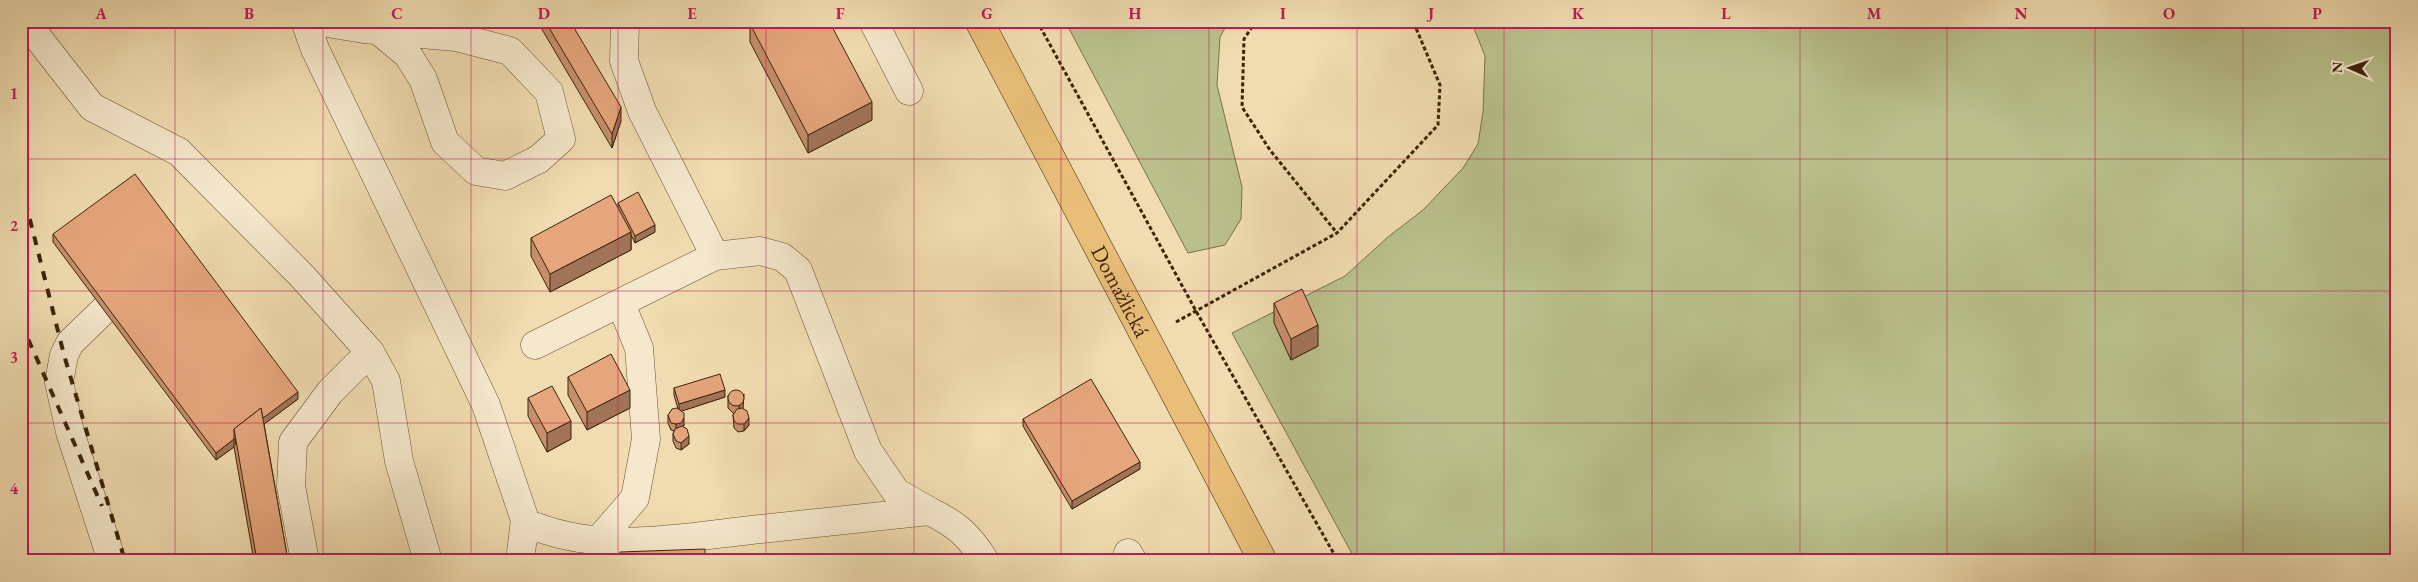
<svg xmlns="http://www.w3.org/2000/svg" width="2418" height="582" viewBox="0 0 2418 582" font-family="'EB Garamond',serif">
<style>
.green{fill:#b9c08c;stroke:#7a724a}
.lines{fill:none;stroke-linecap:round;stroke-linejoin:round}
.minor-casing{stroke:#685232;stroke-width:29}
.major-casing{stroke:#3b2408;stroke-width:29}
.path{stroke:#3b2408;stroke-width:3;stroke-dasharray:4 2.5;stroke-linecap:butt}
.minor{stroke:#f5e8cc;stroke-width:28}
.major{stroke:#e8be78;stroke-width:28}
.rail{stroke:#3b2408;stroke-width:4;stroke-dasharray:9 9;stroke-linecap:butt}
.wall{fill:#c68f6c;stroke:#3b2408}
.shaded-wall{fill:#a17458;stroke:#3b2408}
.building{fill:#e6a67d;stroke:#3b2408}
.grid{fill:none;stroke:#c2185b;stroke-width:1;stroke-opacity:0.55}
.labels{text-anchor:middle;stroke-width:4.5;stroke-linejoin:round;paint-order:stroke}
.street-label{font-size:22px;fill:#3b2408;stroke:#f5e8cc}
.neatline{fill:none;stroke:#c2185b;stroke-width:2}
.grid-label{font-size:16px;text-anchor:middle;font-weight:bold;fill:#c2185b}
</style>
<rect width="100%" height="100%" fill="#f0dcb0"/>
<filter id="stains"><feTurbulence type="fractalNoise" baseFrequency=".004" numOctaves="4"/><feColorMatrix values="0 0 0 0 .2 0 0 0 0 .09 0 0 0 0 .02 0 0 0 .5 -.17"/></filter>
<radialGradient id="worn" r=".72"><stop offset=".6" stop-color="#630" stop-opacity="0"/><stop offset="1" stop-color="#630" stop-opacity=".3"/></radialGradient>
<g class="green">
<polygon points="1065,21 1229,21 1220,37 1217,85 1242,187 1241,219 1225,245 1188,253"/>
<polygon points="1471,21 2397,21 2397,561 1356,561 1232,333 1345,276 1388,237 1423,210 1463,168 1478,144 1483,112 1485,56"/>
</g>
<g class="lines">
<defs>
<g id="minor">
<polyline points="305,21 315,49 486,405 525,520 520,561"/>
<polyline points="315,21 364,29 456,37 510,51 549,92 561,139 539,159 505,176 476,171 445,142 423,79 408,55 378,30"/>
<polyline points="625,21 624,61 642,111 715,256"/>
<polyline points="873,21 909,91"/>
<polyline points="32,30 92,107 179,152 301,275 370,352 386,381 399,461 428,561"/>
<polyline points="104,310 70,343 64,355 59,382 70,432 112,561"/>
<polyline points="535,345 715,256 760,251 782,257 798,270 868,451 896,492 929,511"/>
<path d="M524 534 537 527C605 553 680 538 751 530 810 524 869 517 929 511 956 524 969 535 985 561"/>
<polyline points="597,542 635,498 646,439 639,348 621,304"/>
<polyline points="1128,553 1133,561"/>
<polyline points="305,561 291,486 293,442 330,392 370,352"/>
</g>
<g id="major">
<path id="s1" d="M979 21 1263 561"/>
</g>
</defs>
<use href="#minor" class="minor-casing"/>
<use href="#major" class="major-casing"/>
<g class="path">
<polyline points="1037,21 1196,311 1338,561"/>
<polyline points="1256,21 1244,39 1242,107 1270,150 1337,233"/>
<polyline points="1176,322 1337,233 1438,125 1440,85 1413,21"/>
</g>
<use href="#minor" class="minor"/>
<use href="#major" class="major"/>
<g class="rail">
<polyline points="21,184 64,355 125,561"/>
<polyline points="21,323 102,506"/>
</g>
</g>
<g class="wall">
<polygon points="537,21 570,21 621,121 612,148"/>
<polygon points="753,21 829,21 872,120 808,153 750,42 750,24 754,22"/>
<polygon points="618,203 655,232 635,243 631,235 631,250 550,292 531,256 531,238 618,209"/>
<polygon points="53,234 298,399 264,424 288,561 254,561 234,447 216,460 53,242"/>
<polygon points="1274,303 1318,346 1291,360 1274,323"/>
<polygon points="568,377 630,408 587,430 568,395"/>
<polygon points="674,388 725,397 681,411 684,425 683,427 689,444 681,450 676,448 673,441 673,434 674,431 671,430 668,423 668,415 678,409 674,395"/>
<polygon points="728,395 743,409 749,425 744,431 738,432 734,428 733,415 734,413 733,413 728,408"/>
<polygon points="528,398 571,439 547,452 528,416"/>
<polygon points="1023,419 1140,469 1072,509 1023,426"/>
</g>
<g class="shaded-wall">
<polygon points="872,102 872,120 808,153 808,135"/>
<polygon points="621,107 621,121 612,148 612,134"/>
<polygon points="655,225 655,232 635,243 635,236"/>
<polygon points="631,232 631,250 550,292 550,274"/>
<polygon points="1318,325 1318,346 1291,360 1291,339"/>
<polygon points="630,390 630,408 587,430 587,412"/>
<polygon points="725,390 725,397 679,412 679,404"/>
<polygon points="298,392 298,399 236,445 235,438"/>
<polygon points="744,394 743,410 739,413 739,406"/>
<polygon points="684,418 684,425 681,430 676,432 676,424"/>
<polygon points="749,418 749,425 744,431 744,424"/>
<polygon points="571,421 571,439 547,452 547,433"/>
<polygon points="689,436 689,444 681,450 681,443"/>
<polygon points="234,439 234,447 216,460 216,453"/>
<polygon points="1140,462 1140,469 1072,509 1072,501"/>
</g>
<g class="building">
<polygon points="545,21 570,21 621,107 612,134"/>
<polygon points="756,21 829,21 872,102 808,135 750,24"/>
<polygon points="135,174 298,392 263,418 261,408 234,429 234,439 216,453 53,234"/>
<polygon points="638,192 655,225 635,236 618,203"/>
<polygon points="611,195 631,232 550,274 531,238"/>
<polygon points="1302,289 1318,325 1291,339 1274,303"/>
<polygon points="611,354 630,390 587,412 568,377"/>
<polygon points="720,374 725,390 679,404 674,388"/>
<polygon points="1091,379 1140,462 1072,501 1023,419"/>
<polygon points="552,386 571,421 547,433 528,398"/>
<circle cx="736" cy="398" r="8"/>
<polygon points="261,408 288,561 257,561 234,429"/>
<polygon points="677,408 684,413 684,418 681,423 676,424 671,423 668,415 672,409"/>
<polygon points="742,408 747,411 749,418 744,424 738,424 734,421 733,415 737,409"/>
<polygon points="682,426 687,429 689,436 681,443 676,441 673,434 675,429"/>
<polygon points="705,549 705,561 620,561 620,552"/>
<polygon points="1453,555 1455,561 1437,561"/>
</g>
<path class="grid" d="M175 21V561M323 21V561M471 21V561M618 21V561M766 21V561M914 21V561M1061 21V561M1209 21V561M1357 21V561M1504 21V561M1652 21V561M1800 21V561M1947 21V561M2095 21V561M2243 21V561M21 159H2397M21 291H2397M21 423H2397"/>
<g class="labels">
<g class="street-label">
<text dy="8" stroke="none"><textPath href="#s1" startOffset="305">Domažlická</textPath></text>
</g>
</g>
<rect width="2418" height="582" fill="none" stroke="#f0dcb0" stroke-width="55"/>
<g transform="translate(2350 68) rotate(272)" stroke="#f5e8cc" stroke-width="4" paint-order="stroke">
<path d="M0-4L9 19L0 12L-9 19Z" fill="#3b2408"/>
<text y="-8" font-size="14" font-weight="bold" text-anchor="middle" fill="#3b2408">N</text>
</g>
<rect x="28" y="28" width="2362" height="526" class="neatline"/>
<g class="grid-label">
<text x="101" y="19">A</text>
<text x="249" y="19">B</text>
<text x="397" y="19">C</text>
<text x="544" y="19">D</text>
<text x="692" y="19">E</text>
<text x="840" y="19">F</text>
<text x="987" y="19">G</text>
<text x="1135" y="19">H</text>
<text x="1283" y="19">I</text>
<text x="1431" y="19">J</text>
<text x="1578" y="19">K</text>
<text x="1726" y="19">L</text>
<text x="1874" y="19">M</text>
<text x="2021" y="19">N</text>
<text x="2169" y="19">O</text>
<text x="2317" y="19">P</text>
<text x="14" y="99">1</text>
<text x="14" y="231">2</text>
<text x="14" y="363">3</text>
<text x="14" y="494">4</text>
</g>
<rect width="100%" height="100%" filter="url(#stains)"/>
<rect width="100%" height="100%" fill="url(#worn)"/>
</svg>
